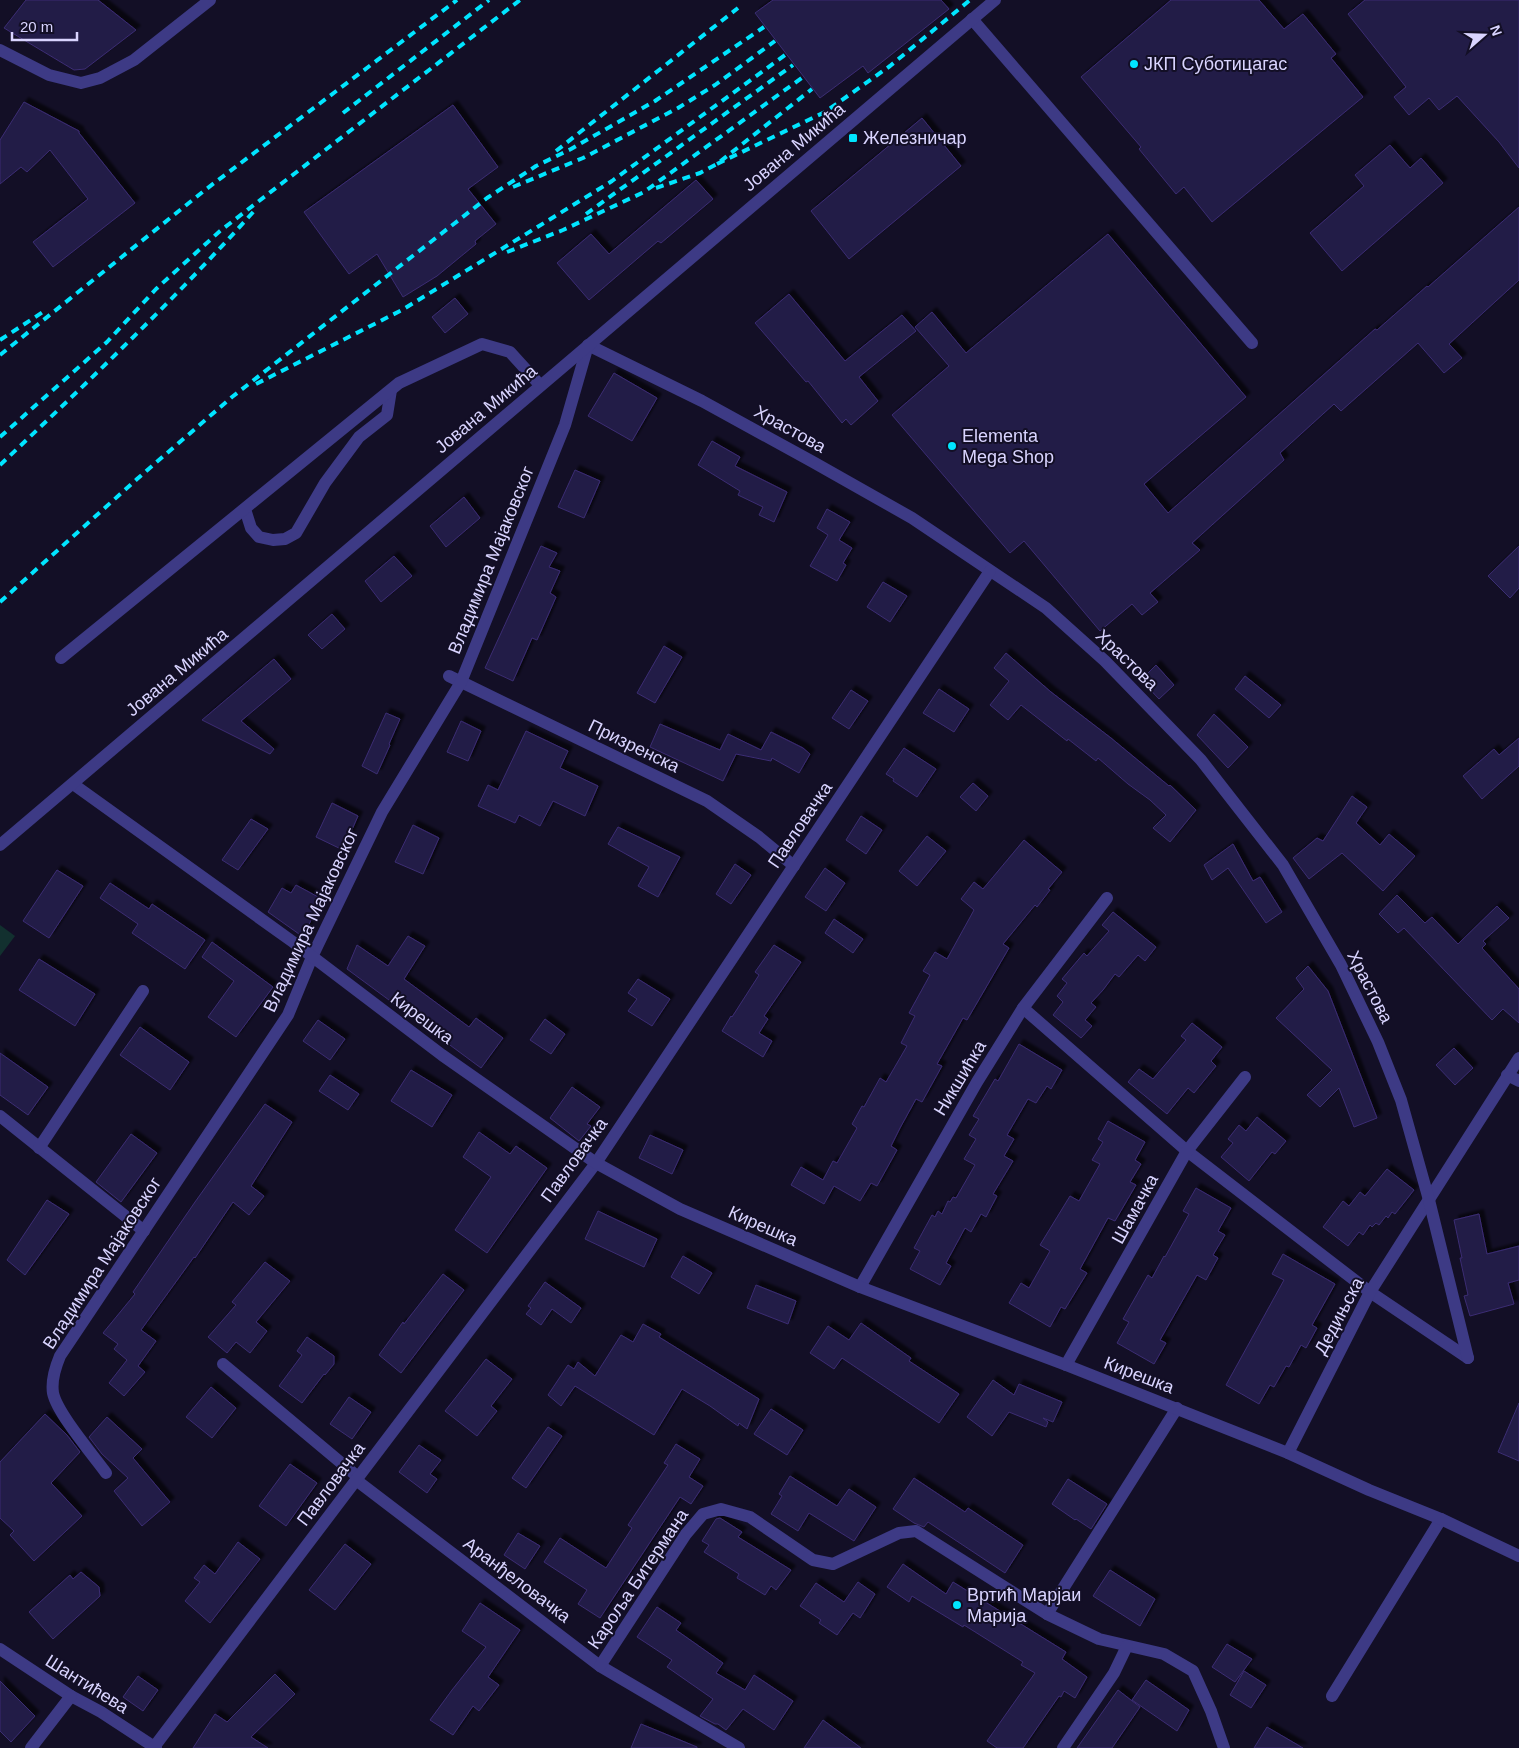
<svg xmlns="http://www.w3.org/2000/svg" width="1519" height="1748" viewBox="0 0 1519 1748" font-family="Helvetica,sans-serif">
<style>
.green{fill:#12302f}
.building{fill:#241b47;stroke:#3b2d73;filter:url(#shadow)}
.lines{fill:none;stroke-linecap:round;stroke-linejoin:round}
.service{stroke:#3d3a85;stroke-width:12}
.minor{stroke:#3d3a85;stroke-width:12}
.tertiary{stroke:#3d3a85;stroke-width:12}
.rail{stroke:#00e5ff;stroke-width:4;stroke-dasharray:8 6;stroke-linecap:butt}
.poi-dot{fill:#00e5ff;stroke:#130f26;stroke-width:2}
.labels{text-anchor:middle;stroke-width:4;stroke-linejoin:round;paint-order:stroke}
.poi-label{font-size:18px;fill:#d9d4ff;stroke:#130f26;text-anchor:start}
.street-label{font-size:18px;fill:#d9d4ff;stroke:#130f26}
</style>
<defs>
<filter id="shadow"><feDropShadow dx="4.5" dy="-4.5" stdDeviation="1" flood-color="#0009"/></filter>
</defs>
<rect width="100%" height="100%" fill="#130f26"/>
<polygon class="green" points="0,925 15,936 0,956"/>
<g class="building">
<polygon points="26,0 98,0 136,30 85,69 74,70 4,28"/>
<polygon points="773,0 941,0 949,9 868,73 863,66 820,98 755,13"/>
<polygon points="1171,0 1259,0 1284,29 1303,14 1336,54 1331,58 1363,97 1212,222 1184,187 1176,194 1139,149 1141,147 1081,77"/>
<polygon points="1365,0 1519,0 1519,168 1499,142 1457,96 1439,110 1429,98 1409,115 1394,97 1406,87 1348,14"/>
<polygon points="24,102 79,131 79,133 135,203 53,267 33,242 88,199 50,150 27,172 21,167 0,184 0,140"/>
<polygon points="453,105 498,167 468,189 496,224 475,241 476,244 437,276 403,297 377,254 349,274 304,212"/>
<polygon points="922,118 961,166 849,259 811,211"/>
<polygon points="1390,145 1410,168 1421,158 1443,183 1342,271 1310,233 1364,186 1355,175"/>
<polygon points="696,180 713,199 661,243 658,241 589,300 557,263 591,234 609,254"/>
<polygon points="1519,207 1519,280 1449,344 1462,358 1444,373 1418,343 1341,411 1334,404 1280,453 1284,460 1192,543 1200,550 1150,593 1158,602 1142,615 1132,604 1100,631 1024,541 1010,553 892,415 949,366 915,327 932,312 966,353 1108,234 1246,397 1144,484 1168,513 1375,329 1377,330 1427,286 1428,287"/>
<polygon points="789,294 845,361 902,315 916,331 859,377 878,401 851,425 846,419 842,423 808,381 806,382 755,323"/>
<polygon points="455,298 468,314 445,333 432,317"/>
<polygon points="614,373 657,398 632,441 588,416"/>
<polygon points="712,441 740,457 735,466 787,492 774,522 759,515 763,507 738,495 740,491 698,465"/>
<polygon points="575,470 600,481 584,518 558,507"/>
<polygon points="464,497 480,518 446,547 430,526"/>
<polygon points="827,509 850,522 839,540 852,548 843,563 846,565 837,581 810,566 828,535 817,528"/>
<polygon points="541,546 557,553 549,567 560,571 550,593 556,597 537,640 532,638 513,681 485,668"/>
<polygon points="1519,546 1519,588 1510,598 1488,576"/>
<polygon points="394,556 412,576 381,602 365,581"/>
<polygon points="883,582 907,596 890,622 867,607"/>
<polygon points="332,614 345,629 322,649 308,635"/>
<polygon points="664,646 682,657 655,703 637,693"/>
<polygon points="1006,653 1051,692 1111,738 1169,786 1170,785 1196,810 1170,842 1153,828 1166,815 1150,800 1128,784 1098,758 1096,761 1068,739 1067,741 1021,705 1008,720 990,705 1009,681 994,668"/>
<polygon points="274,659 291,679 241,721 274,749 270,754 202,720"/>
<polygon points="1156,665 1174,685 1159,699 1141,680"/>
<polygon points="1245,676 1281,705 1269,718 1235,689"/>
<polygon points="939,689 969,709 954,732 923,713"/>
<polygon points="851,690 868,701 849,729 832,718"/>
<polygon points="386,713 400,719 389,744 390,745 377,774 362,766"/>
<polygon points="1214,714 1248,747 1228,768 1197,735"/>
<polygon points="461,721 481,731 468,761 447,752"/>
<polygon points="660,724 720,750 728,734 761,750 771,732 803,748 810,754 799,773 772,758 771,761 736,754 723,781 650,747"/>
<polygon points="526,731 568,751 560,768 598,786 585,816 553,801 540,826 519,815 515,823 478,806 488,785 498,790"/>
<polygon points="1519,738 1519,766 1482,799 1463,776 1494,749 1499,755"/>
<polygon points="904,748 936,769 917,797 893,781 894,779 886,774"/>
<polygon points="973,783 988,796 976,811 960,797"/>
<polygon points="1352,796 1367,807 1356,823 1380,845 1389,834 1415,856 1383,891 1342,853 1309,879 1293,858 1317,838 1323,841"/>
<polygon points="332,803 358,816 343,850 316,837"/>
<polygon points="861,816 882,830 866,854 846,840"/>
<polygon points="251,819 268,829 238,870 222,860"/>
<polygon points="413,825 439,838 423,874 395,862"/>
<polygon points="618,827 680,857 658,897 638,886 649,867 608,844"/>
<polygon points="927,836 946,851 917,886 899,871"/>
<polygon points="1024,840 1062,872 1048,889 1050,890 1037,907 1035,905 1003,944 1009,948 967,1020 963,1018 937,1064 942,1066 922,1102 916,1099 900,1128 891,1146 897,1150 877,1186 871,1183 860,1201 834,1186 824,1204 791,1185 801,1167 823,1180 833,1161 837,1163 857,1128 852,1124 862,1106 864,1107 880,1078 886,1082 907,1046 901,1043 915,1016 909,1013 930,975 923,971 935,952 947,959 974,910 961,899 974,882 983,889"/>
<polygon points="1233,844 1253,881 1260,877 1282,912 1266,923 1228,868 1212,880 1204,865"/>
<polygon points="735,864 751,875 731,904 716,894"/>
<polygon points="825,868 845,883 826,911 805,897"/>
<polygon points="57,870 83,886 49,938 23,921"/>
<polygon points="110,883 149,909 152,904 205,940 185,969 132,933 138,924 100,898"/>
<polygon points="296,885 320,898 306,932 299,934 268,912 282,888 291,893"/>
<polygon points="1397,895 1425,923 1432,917 1458,944 1497,906 1509,918 1483,941 1486,944 1482,948 1519,989 1519,1023 1503,1009 1492,1020 1404,928 1398,933 1379,914"/>
<polygon points="1113,912 1156,947 1145,961 1138,955 1119,977 1115,974 1103,990 1091,1003 1096,1007 1085,1020 1092,1026 1081,1038 1053,1015 1063,1002 1057,996 1067,983 1062,979 1084,953 1087,956 1109,931 1102,925"/>
<polygon points="834,919 863,939 853,953 825,933"/>
<polygon points="408,936 425,946 404,979 469,1027 476,1018 503,1038 481,1068 347,969 357,945 388,966"/>
<polygon points="212,942 273,987 236,1037 208,1017 234,981 202,957"/>
<polygon points="774,945 801,962 764,1016 768,1019 759,1033 772,1041 763,1057 722,1031 731,1016 732,1017 759,975 755,972"/>
<polygon points="39,959 95,994 75,1026 19,990"/>
<polygon points="1308,966 1328,991 1377,1118 1354,1127 1339,1088 1320,1107 1307,1095 1332,1070 1276,1018 1304,989 1296,978"/>
<polygon points="638,979 670,999 652,1026 628,1011 637,999 628,993"/>
<polygon points="545,1019 565,1034 551,1054 530,1040"/>
<polygon points="318,1020 345,1039 330,1060 303,1041"/>
<polygon points="1192,1023 1222,1047 1211,1061 1216,1066 1194,1093 1188,1088 1167,1114 1128,1082 1139,1069 1153,1079 1186,1040 1181,1036"/>
<polygon points="140,1027 189,1062 170,1090 120,1055"/>
<polygon points="1019,1044 1062,1070 1051,1089 1047,1086 1036,1103 1028,1099 1007,1135 1014,1139 1004,1156 1013,1161 993,1194 997,1196 986,1217 981,1214 971,1232 965,1228 946,1263 951,1266 940,1285 910,1269 920,1251 914,1248 932,1215 935,1217 938,1211 942,1214 948,1201 950,1202 953,1197 956,1198 975,1165 964,1159 976,1139 969,1135 979,1119 973,1116 995,1079 998,1081"/>
<polygon points="1454,1048 1473,1068 1455,1085 1436,1065"/>
<polygon points="0,1053 48,1087 28,1115 0,1095"/>
<polygon points="411,1070 452,1095 432,1127 391,1101"/>
<polygon points="330,1075 359,1094 348,1110 319,1091"/>
<polygon points="572,1087 600,1107 587,1124 591,1126 579,1141 550,1118"/>
<polygon points="265,1104 292,1122 251,1186 264,1196 249,1215 233,1202 195,1258 194,1257 141,1330 156,1341 138,1366 145,1372 124,1396 109,1383 127,1360 114,1349 118,1344 103,1333 135,1294 133,1292 195,1202"/>
<polygon points="1257,1117 1286,1141 1275,1154 1272,1152 1249,1181 1221,1157 1233,1143 1228,1139 1239,1125 1246,1131"/>
<polygon points="1108,1121 1145,1142 1135,1160 1141,1164 1130,1182 1136,1185 1115,1221 1108,1218 1080,1269 1087,1273 1065,1309 1061,1307 1050,1327 1009,1303 1021,1283 1029,1288 1050,1251 1040,1245 1070,1196 1079,1201 1100,1164 1092,1160 1103,1142 1098,1139"/>
<polygon points="479,1132 510,1154 516,1146 547,1168 487,1253 455,1230 491,1177 463,1157"/>
<polygon points="131,1134 157,1153 121,1202 96,1182"/>
<polygon points="650,1135 683,1150 672,1174 639,1158"/>
<polygon points="1387,1169 1414,1190 1395,1214 1392,1212 1388,1218 1386,1216 1379,1225 1376,1223 1372,1227 1370,1225 1363,1235 1359,1232 1348,1246 1323,1227 1343,1201 1349,1206 1360,1192 1365,1196"/>
<polygon points="1196,1188 1231,1208 1218,1231 1225,1235 1213,1255 1218,1258 1206,1280 1197,1275 1160,1340 1166,1343 1154,1364 1117,1343 1129,1322 1123,1319 1148,1275 1152,1278 1164,1256 1165,1257 1189,1214 1183,1211"/>
<polygon points="47,1200 69,1214 25,1275 7,1260"/>
<polygon points="598,1211 657,1239 644,1267 585,1239"/>
<polygon points="1479,1214 1487,1254 1519,1246 1519,1280 1508,1283 1514,1304 1470,1316 1464,1296 1468,1295 1460,1258 1462,1258 1454,1220"/>
<polygon points="1283,1254 1335,1284 1312,1325 1317,1328 1306,1348 1301,1345 1289,1367 1286,1366 1274,1387 1270,1385 1259,1404 1226,1385 1284,1280 1272,1274"/>
<polygon points="683,1256 712,1273 699,1294 671,1277"/>
<polygon points="265,1262 290,1281 256,1322 267,1331 250,1353 236,1342 227,1353 208,1337 236,1305 232,1302"/>
<polygon points="443,1274 464,1290 401,1373 379,1355 403,1322 404,1324"/>
<polygon points="545,1282 581,1308 571,1323 552,1309 541,1325 526,1314 531,1308 528,1306"/>
<polygon points="756,1285 796,1301 788,1324 747,1308"/>
<polygon points="861,1323 911,1358 909,1361 959,1394 939,1423 842,1358 834,1369 810,1353 828,1326 849,1340"/>
<polygon points="643,1324 661,1334 659,1337 759,1399 747,1429 739,1423 738,1426 710,1406 682,1389 654,1435 575,1386 561,1406 548,1395 568,1365 574,1369 578,1362 595,1376 621,1335 633,1342"/>
<polygon points="307,1337 334,1356 334,1364 325,1375 324,1374 302,1403 279,1386 302,1355 297,1351"/>
<polygon points="486,1359 512,1379 491,1406 497,1411 477,1436 445,1411"/>
<polygon points="993,1380 1014,1395 1019,1384 1062,1402 1053,1422 1043,1418 1048,1422 1046,1427 1009,1412 992,1436 967,1417"/>
<polygon points="211,1387 236,1408 212,1438 186,1417"/>
<polygon points="349,1397 371,1412 352,1439 330,1424"/>
<polygon points="1519,1403 1519,1461 1498,1452"/>
<polygon points="771,1409 803,1430 787,1455 754,1434"/>
<polygon points="45,1414 67,1435 80,1452 51,1483 82,1516 34,1561 10,1535 14,1531 0,1518 0,1462"/>
<polygon points="107,1417 142,1449 133,1458 170,1502 142,1526 114,1491 128,1478 102,1454 89,1437"/>
<polygon points="548,1427 562,1436 526,1488 512,1478"/>
<polygon points="676,1444 700,1459 689,1477 703,1486 691,1504 680,1497 600,1618 578,1604 587,1590 544,1562 560,1538 606,1568 632,1528 628,1525 668,1465 664,1463"/>
<polygon points="419,1445 441,1460 430,1474 437,1479 427,1493 399,1472"/>
<polygon points="290,1464 317,1483 286,1526 259,1506"/>
<polygon points="790,1476 837,1506 849,1489 876,1507 854,1541 809,1513 798,1531 771,1514 782,1496 779,1494"/>
<polygon points="914,1478 965,1512 968,1508 1023,1545 1005,1573 928,1522 924,1527 914,1523 893,1509"/>
<polygon points="1068,1479 1107,1504 1091,1529 1076,1519 1075,1520 1052,1504"/>
<polygon points="720,1518 742,1532 738,1537 791,1570 776,1590 771,1586 765,1595 737,1578 739,1574 704,1552 709,1545 702,1541 716,1519"/>
<polygon points="518,1533 540,1546 525,1569 504,1555"/>
<polygon points="238,1542 260,1559 210,1623 185,1601 200,1582 194,1578 204,1565 215,1574"/>
<polygon points="345,1544 371,1564 335,1610 309,1590"/>
<polygon points="903,1564 946,1594 953,1582 1066,1652 1062,1659 1087,1677 1075,1698 1064,1691 1061,1697 1059,1696 1023,1748 997,1748 987,1741 1035,1673 1021,1665 1023,1662 964,1625 963,1627 912,1596 909,1602 887,1587"/>
<polygon points="1110,1570 1155,1599 1140,1626 1093,1596"/>
<polygon points="81,1572 99,1587 100,1596 53,1639 29,1612 70,1575 73,1579"/>
<polygon points="858,1582 875,1594 860,1618 853,1613 837,1635 819,1623 821,1620 800,1606 816,1583 844,1602"/>
<polygon points="480,1603 520,1630 488,1677 499,1685 479,1711 473,1706 453,1735 430,1720 452,1690 486,1647 462,1631"/>
<polygon points="657,1607 681,1623 676,1630 723,1663 716,1673 745,1690 754,1675 793,1701 774,1730 743,1709 726,1730 718,1724 715,1724 700,1716 713,1699 667,1667 672,1660 637,1637"/>
<polygon points="1227,1644 1252,1659 1235,1682 1212,1667"/>
<polygon points="1244,1671 1266,1685 1251,1708 1230,1695"/>
<polygon points="275,1674 295,1694 251,1737 268,1748 193,1748 215,1714 227,1722"/>
<polygon points="138,1676 158,1690 143,1711 123,1697"/>
<polygon points="1146,1680 1189,1710 1177,1731 1132,1700"/>
<polygon points="0,1681 35,1716 11,1742 0,1731"/>
<polygon points="1118,1690 1140,1707 1112,1748 1077,1748"/>
<polygon points="823,1720 861,1748 804,1748"/>
<polygon points="641,1724 697,1747 697,1748 631,1748"/>
<polygon points="1267,1727 1303,1748 1254,1748"/>
</g>
<g class="lines">
<g class="service">
<polyline points="972,19 1252,343"/>
<polyline points="245,509 251,528 259,537 273,540 285,539 296,533 325,483 359,437 387,415 391,390"/>
<polyline points="61,658 399,383 482,344 510,352 540,385"/>
<polyline points="0,1116 144,1231"/>
<polyline points="39,1148 143,991"/>
<polyline points="1332,1696 1441,1519"/>
</g>
<g class="minor">
<polyline points="0,50 49,75 81,83 100,78 134,60 210,0"/>
<polyline points="449,676 707,801 759,837 794,866"/>
<polyline points="1023,1008 1187,1151 1370,1292 1468,1358"/>
<polyline points="1507,1075 1519,1081"/>
<polyline points="860,1287 977,1082 1023,1008 1107,898"/>
<polyline points="223,1364 358,1477"/>
<polyline points="1066,1365 1187,1151 1245,1077"/>
<polyline points="1288,1453 1370,1292 1519,1058"/>
<path d="M106 1473C93 1455 57 1413 53 1393 51 1380 55 1368 60 1356L288 1015 312 957 382 812 461 682 565 425 588 345 702 401 813 462 912 518 1046 608 1105 661 1201 760 1283 865 1341 965 1378 1042 1401 1100 1429 1200 1468 1358"/>
<polyline points="356,1480 600,1666 739,1748"/>
<polyline points="1047,1614 1177,1408"/>
<polyline points="0,1649 71,1696 101,1712 156,1748"/>
<polyline points="600,1666 686,1534 703,1514 721,1509 750,1517 813,1560 833,1564 899,1533 916,1531 1047,1614 1099,1639 1164,1654 1193,1671 1211,1711 1224,1748"/>
<polyline points="154,1747 596,1163 990,571"/>
<polyline points="31,1748 71,1696"/>
<polyline points="1063,1748 1114,1673 1127,1646"/>
</g>
<g class="tertiary">
<polyline points="73,784 293,942 442,1055 596,1163 680,1209 860,1287 1066,1365 1288,1453 1369,1490 1441,1519 1519,1556"/>
<polyline points="0,845 995,0"/>
</g>
<g class="rail">
<polyline points="343,113 489,0"/>
<polyline points="556,151 738,8"/>
<polyline points="717,164 825,112 890,66 970,0"/>
<polyline points="513,187 583,158 678,108 715,85 775,41"/>
<polyline points="656,188 700,173 717,164 812,89"/>
<polyline points="586,214 793,65"/>
<polyline points="507,252 563,230 644,192 803,77"/>
<polyline points="0,340 46,310"/>
<polyline points="0,355 205,190 457,0"/>
<polyline points="256,384 402,310 557,215 612,181 785,55"/>
<polyline points="0,437 107,342 156,289 220,231 520,0"/>
<path d="M0 465C88 382 174 300 255 210"/>
<polyline points="0,602 137,479 232,397 487,198 536,166 571,149 655,101 764,27"/>
</g>
</g>
<g class="poi-dot">
<circle cx="1134" cy="64" r="5"/>
<rect x="848" y="133" width="10" height="10" rx="2.5"/>
<circle cx="952" cy="446" r="5"/>
<circle cx="957" cy="1605" r="5"/>
</g>
<g class="labels">
<g class="poi-label">
<text x="1144" y="70">ЈКП Суботицагас</text>
<text x="863" y="144">Железничар</text>
<text x="962" y="442">Elementa<tspan x="962" dy="21">Mega Shop</tspan></text>
<text x="967" y="1601">Вртић Марјаи<tspan x="967" dy="21">Марија</tspan></text>
</g>
<g class="street-label">
<text transform="translate(794 147) rotate(-40)" y="6">Јована Микића</text>
<text transform="translate(486 409) rotate(-40)" y="6">Јована Микића</text>
<text transform="translate(790 429) rotate(29)" y="6">Храстова</text>
<text transform="translate(491 560) rotate(-68)" y="6">Владимира Мајаковског</text>
<text transform="translate(1127 660) rotate(44)" y="6">Храстова</text>
<text transform="translate(177 672) rotate(-40)" y="6">Јована Микића</text>
<text transform="translate(634 746) rotate(26)" y="6">Призренска</text>
<text transform="translate(800 825) rotate(-56)" y="6">Павловачка</text>
<text transform="translate(311 920) rotate(-65)" y="6">Владимира Мајаковског</text>
<text transform="translate(1370 987) rotate(63)" y="6">Храстова</text>
<text transform="translate(422 1018) rotate(37)" y="6">Кирешка</text>
<text transform="translate(960 1078) rotate(-59)" y="6">Никшићка</text>
<text transform="translate(574 1160) rotate(-54)" y="6">Павловачка</text>
<text transform="translate(1135 1209) rotate(-61)" y="6">Шамачка</text>
<text transform="translate(763 1226) rotate(24)" y="6">Кирешка</text>
<text transform="translate(102 1263) rotate(-57)" y="6">Владимира Мајаковског</text>
<text transform="translate(1339 1316) rotate(-62)" y="6">Дедињска</text>
<text transform="translate(1139 1375) rotate(21)" y="6">Кирешка</text>
<text transform="translate(331 1484) rotate(-53)" y="6">Павловачка</text>
<text transform="translate(638 1579) rotate(-56)" y="6">Кароља Битермана</text>
<text transform="translate(517 1580) rotate(37)" y="6">Аранђеловачка</text>
<text transform="translate(87 1684) rotate(32)" y="6">Шантићева</text>
</g>
</g>
<g transform="translate(1484 35) rotate(70)" stroke="#130f26" stroke-width="4" paint-order="stroke">
<path d="M0-4L9 19L0 12L-9 19Z" fill="#d9d4ff"/>
<text y="-8" font-size="14" font-weight="bold" text-anchor="middle" fill="#d9d4ff">N</text>
</g>
<path d="M12 32v8h65v-8" fill="none" stroke="#d9d4ff" stroke-width="2.5"/>
<text x="20" y="32" font-size="15" fill="#d9d4ff" stroke="#130f26" stroke-width="4" paint-order="stroke">20 m</text>
</svg>
